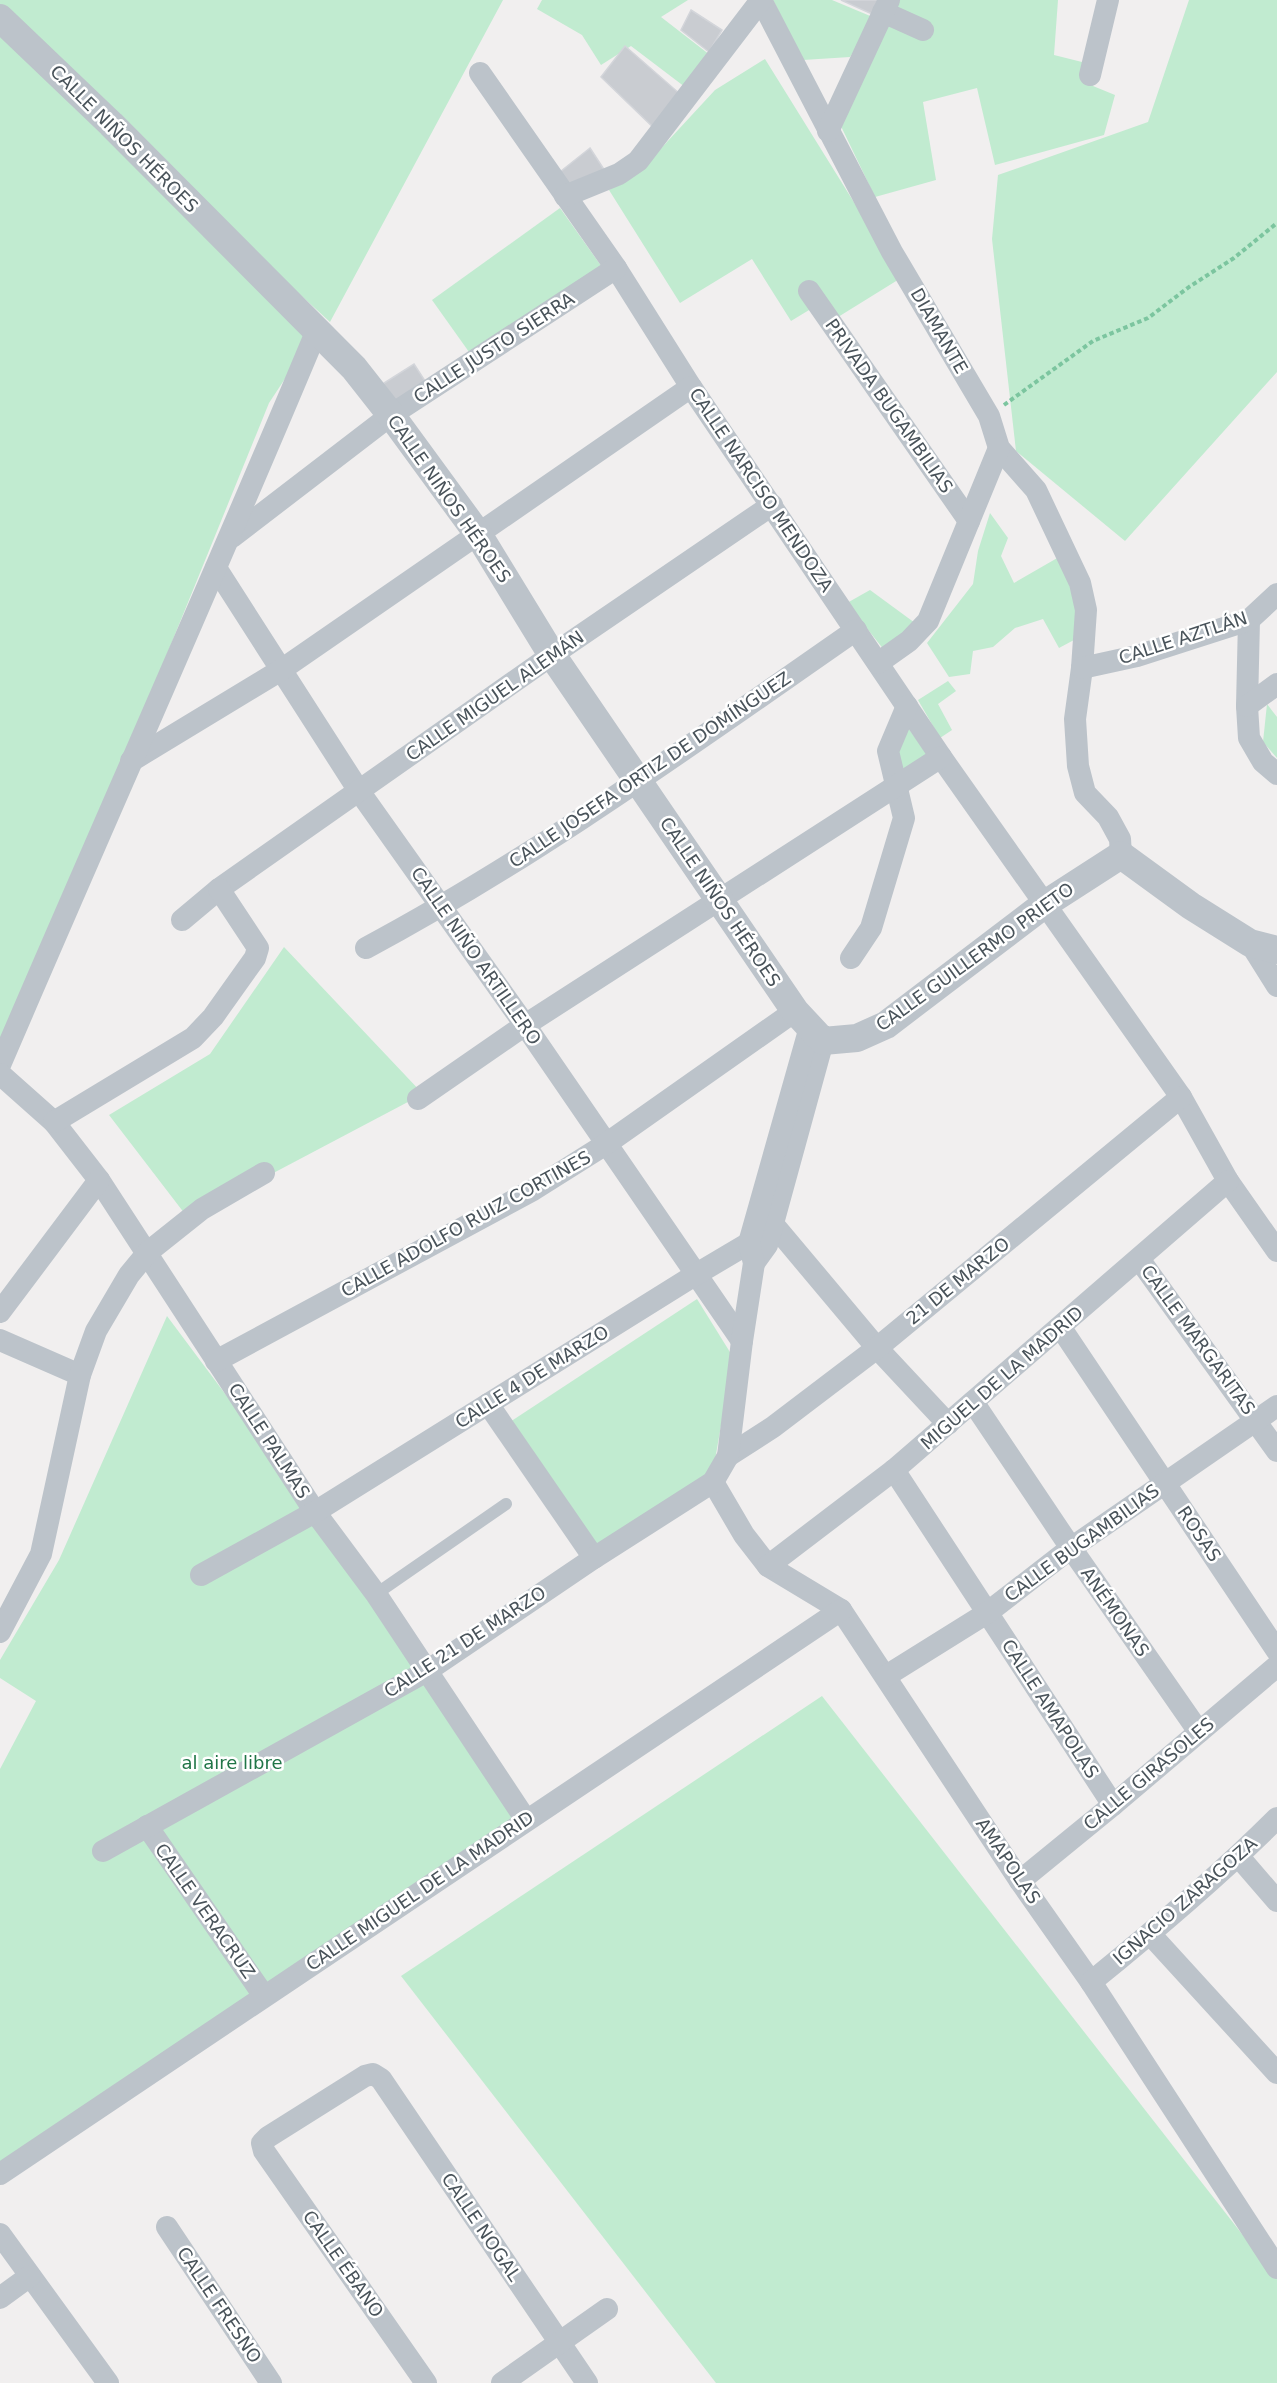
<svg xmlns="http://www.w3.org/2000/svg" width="1277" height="2383" viewBox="0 0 1277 2383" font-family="'DejaVu Sans',sans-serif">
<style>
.green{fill:#c1ebd0}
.building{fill:#c9ccd1;stroke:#d3d5da;stroke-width:1.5}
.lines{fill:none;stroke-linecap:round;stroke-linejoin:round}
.path{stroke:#7cc59f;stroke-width:4;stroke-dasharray:4.5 3;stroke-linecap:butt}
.service{stroke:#bcc3ca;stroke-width:12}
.minor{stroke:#bcc3ca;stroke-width:22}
.tertiary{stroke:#bcc3ca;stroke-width:28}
.labels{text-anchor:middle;stroke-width:5;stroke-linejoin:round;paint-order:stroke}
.street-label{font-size:18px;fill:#49535a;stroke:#fff}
.park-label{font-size:18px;fill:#207547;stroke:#fff}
</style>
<rect width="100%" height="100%" fill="#f1efef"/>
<g class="green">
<polygon points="0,0 503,0 330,322 71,84 317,330 269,403 0,1065"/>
<polygon points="542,0 688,0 661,17 710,55 685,87 631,46 601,65 582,35 537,9"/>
<polygon points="773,0 832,0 875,18 850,57 803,60"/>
<polygon points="900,0 1058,0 1054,55 1082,62 1093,86 1115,95 1104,135 995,165 977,88 923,102 936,180 875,197 838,120"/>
<polygon points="1189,0 1277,0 1277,372 1125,541 1016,451 992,239 998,175 1148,122"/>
<polygon points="765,59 901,278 830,322 819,304 791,321 752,259 680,303 609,190 642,169 715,90"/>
<polygon points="560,208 602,267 474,359 432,300"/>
<polygon points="990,513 1008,538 1001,556 1014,583 1059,557 1087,633 1059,648 1043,619 1015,628 993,647 973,651 970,674 949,677 927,643 973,584 978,551"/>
<polygon points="870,590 915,623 888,655 847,603"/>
<polygon points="948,681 956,691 938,704 952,730 940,738 918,700"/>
<polygon points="1267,704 1277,717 1277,758 1263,742"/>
<polygon points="904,722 931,760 899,777 891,752"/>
<polygon points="284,947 423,1094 188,1218 109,1115 210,1054"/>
<polygon points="697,1299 733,1357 712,1477 596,1558 507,1424"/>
<polygon points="167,1316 326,1529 515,1818 0,2176 0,1769 36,1701 0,1678 0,1660 59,1560"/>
<polygon points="822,1696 1277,2279 1277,2383 716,2383 401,1976"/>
</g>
<g class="building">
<polygon points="841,0 878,0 872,14"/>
<polygon points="691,10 722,30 709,52 681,30"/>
<polygon points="625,46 680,94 655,129 601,77"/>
<polygon points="590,148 605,171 569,188 560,172"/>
<polygon points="414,364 427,384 397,405 381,385"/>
</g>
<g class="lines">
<polyline class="path" points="1004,405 1093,341 1148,318 1189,287 1234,258 1277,223"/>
<polyline class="service" points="376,1594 506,1504"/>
<g class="minor">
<polyline points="761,0 892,252 989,416 999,448 1036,490 1080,583 1086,610 1082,668 1075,719 1078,766 1085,793 1108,817 1120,839 1121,855"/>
<polyline points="883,12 923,30"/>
<polyline points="480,73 616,268 691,387 941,757 1181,1097 1228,1181 1277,1251"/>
<polyline points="1090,75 1108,0"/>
<polyline points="828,131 889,0"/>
<polyline points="565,196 619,174 638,161 761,0"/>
<polyline points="809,291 969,521"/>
<polyline points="232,537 391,415 616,268"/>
<polyline points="216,568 359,791 525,1025 742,1341"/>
<polyline points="1249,620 1247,706 1249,738 1263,762 1277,774"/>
<polyline points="878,663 909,641 928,621 999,448"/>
<polyline points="1082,668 1137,656 1249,620 1277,594"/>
<polyline points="1247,706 1277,684"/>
<polyline points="131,761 281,670 691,387"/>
<polyline points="182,920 219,889 552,655 772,505"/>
<polyline points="1250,943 1277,986"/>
<path d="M366 948C538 856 696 741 856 630"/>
<polyline points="851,958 871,928 904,818 888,751 907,706"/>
<path d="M0 1065C105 820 214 577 317 330"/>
<polyline points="0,1074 54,1122 99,1180 315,1512 376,1594 526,1820"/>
<polyline points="418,1099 525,1025 941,757"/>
<polyline points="54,1122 193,1038 213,1017 255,958 258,948 219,889"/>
<polyline points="773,1224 877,1348 948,1424"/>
<polyline points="1139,1259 1277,1451"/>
<polyline points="754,1263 767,1245 823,1041"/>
<polyline points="0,1312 99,1180"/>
<polyline points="1061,1328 1277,1651"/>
<polyline points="0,1340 80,1375"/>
<polyline points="216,1361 533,1190 606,1144 795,1011"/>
<polyline points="973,1402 1071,1548 1199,1732"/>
<polyline points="488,1404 594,1558"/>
<polyline points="728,1456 773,1427 877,1348 1181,1097"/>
<polyline points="894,1470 1113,1805"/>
<polyline points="713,1482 744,1535 768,1566 841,1610 1020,1881 1091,1982 1277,2268"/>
<polyline points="768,1566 894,1470 1228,1181"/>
<polyline points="201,1575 315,1512 695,1275 749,1243"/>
<polyline points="0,1632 41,1554 80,1375 96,1331 129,1275 148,1252 202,1209 264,1173"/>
<polyline points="886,1676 987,1613 1071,1548 1277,1406"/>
<polyline points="147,1826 264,1996"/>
<polyline points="103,1851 427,1671 594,1558 713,1482 728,1456 742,1341 754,1263 749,1243 810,1027"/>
<polyline points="1239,1857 1277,1901"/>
<polyline points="1020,1881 1113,1805 1277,1666"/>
<polyline points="1150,1934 1277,2073"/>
<path d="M1091 1982C1155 1930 1218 1877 1277 1818"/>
<polyline points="0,2174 841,1610"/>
<polyline points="167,2227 271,2383"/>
<polyline points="0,2234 108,2383"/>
<polyline points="0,2298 30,2276"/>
<polyline points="426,2383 264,2151 262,2143 268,2137 365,2076 373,2074 381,2079 587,2383"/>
<polyline points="502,2383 607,2309"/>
</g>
<polyline class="tertiary" points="0,18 111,124 354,368 391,415 478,534 552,655 795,1011 823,1041 857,1038 886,1025 1045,904 1121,855 1191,906 1250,943 1277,950"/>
</g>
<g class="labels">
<g class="street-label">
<text transform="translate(124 139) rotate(45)" y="6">CALLE NIÑOS HÉROES</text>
<text transform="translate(939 331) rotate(60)" y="6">DIAMANTE</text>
<text transform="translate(494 348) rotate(-33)" y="6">CALLE JUSTO SIERRA</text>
<text transform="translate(889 406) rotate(55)" y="6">PRIVADA BUGAMBILIAS</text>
<text transform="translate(761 490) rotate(56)" y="6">CALLE NARCISO MENDOZA</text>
<text transform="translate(449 499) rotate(55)" y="6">CALLE NIÑOS HÉROES</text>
<text transform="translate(1183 638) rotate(-18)" y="6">CALLE AZTLÁN</text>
<text transform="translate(495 696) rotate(-35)" y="6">CALLE MIGUEL ALEMÁN</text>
<text transform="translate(650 770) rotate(-34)" y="6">CALLE JOSEFA ORTIZ DE DOMÍNGUEZ</text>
<text transform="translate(720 902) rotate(56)" y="6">CALLE NIÑOS HÉROES</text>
<text transform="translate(476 956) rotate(55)" y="6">CALLE NIÑO ARTILLERO</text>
<text transform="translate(975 957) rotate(-36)" y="6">CALLE GUILLERMO PRIETO</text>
<text transform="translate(466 1224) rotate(-29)" y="6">CALLE ADOLFO RUIZ CORTINES</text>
<text transform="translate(958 1281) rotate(-39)" y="6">21 DE MARZO</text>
<text transform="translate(1198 1340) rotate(54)" y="6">CALLE MARGARITAS</text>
<text transform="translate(532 1377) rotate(-32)" y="6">CALLE 4 DE MARZO</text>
<text transform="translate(1002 1378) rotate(-41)" y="6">MIGUEL DE LA MADRID</text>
<text transform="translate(269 1441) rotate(57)" y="6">CALLE PALMAS</text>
<text transform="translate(1199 1534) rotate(56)" y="6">ROSAS</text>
<text transform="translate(1082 1543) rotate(-36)" y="6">CALLE BUGAMBILIAS</text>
<text transform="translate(1115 1612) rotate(55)" y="6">ANÉMONAS</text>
<text transform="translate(465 1642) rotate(-33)" y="6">CALLE 21 DE MARZO</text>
<text transform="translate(1050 1709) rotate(57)" y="6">CALLE AMAPOLAS</text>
<text transform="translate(1149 1774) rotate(-40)" y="6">CALLE GIRASOLES</text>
<text transform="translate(1008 1861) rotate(56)" y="6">AMAPOLAS</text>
<text transform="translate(420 1891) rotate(-34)" y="6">CALLE MIGUEL DE LA MADRID</text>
<text transform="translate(1185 1901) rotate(-41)" y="6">IGNACIO ZARAGOZA</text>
<text transform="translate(205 1911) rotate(55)" y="6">CALLE VERACRUZ</text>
<text transform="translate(481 2227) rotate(56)" y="6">CALLE NOGAL</text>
<text transform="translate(343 2264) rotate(55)" y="6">CALLE ÉBANO</text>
<text transform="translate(219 2305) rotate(56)" y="6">CALLE FRESNO</text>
</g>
<g class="park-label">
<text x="232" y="1769">al aire libre</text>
</g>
</g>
</svg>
